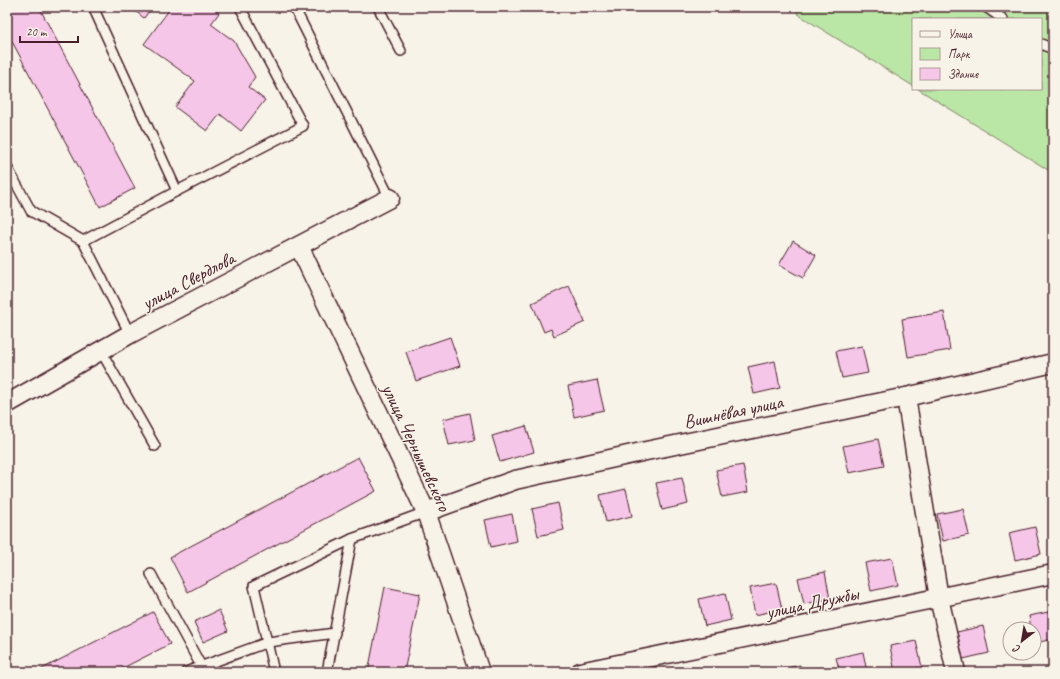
<svg xmlns="http://www.w3.org/2000/svg" width="1060" height="679" viewBox="0 0 1060 679" font-family="Caveat,sans-serif">
<style>
.green{fill:#bae7a5;stroke:#828368}
.building{fill:#f6c6e9;stroke:#4a1f2b}
.lines{fill:none;stroke-linecap:round;stroke-linejoin:round}
.lane-casing{stroke:#4a1f2b;stroke-width:12}
.street-casing{stroke:#4a1f2b;stroke-width:21}
.lane{stroke:#f7f3e8;stroke-width:9}
.street{stroke:#f7f3e8;stroke-width:18}
.labels{text-anchor:middle;stroke-width:3;stroke-linejoin:round;paint-order:stroke}
.street-label{font-size:19px;fill:#4a1f2b;stroke:#f7f3e8}
</style>
<rect width="100%" height="100%" fill="#f7f3e8"/>
<filter id="ink" filterUnits="userSpaceOnUse"><feTurbulence type="fractalNoise" baseFrequency=".025" numOctaves="2"/><feDisplacementMap in="SourceGraphic" scale="8" xChannelSelector="R" yChannelSelector="G"/><feConvolveMatrix kernelMatrix="1 2 1 2 8 2 1 2 1" color-interpolation-filters="sRGB"/></filter>
<g filter="url(#ink)">
<polygon class="green" points="793,7 1053,7 1053,173 918,89 1041,89 1041,19 913,19 913,86 799,15"/>
<g class="building">
<polygon points="7,7 39,7 135,188 100,207 7,32"/>
<polygon points="130,7 152,7 144,18"/>
<polygon points="165,7 212,7 219,13 211,24 234,41 255,77 248,87 265,100 241,131 220,114 207,131 175,107 195,81 144,44 169,10"/>
<polygon points="793,241 816,255 803,278 779,265"/>
<polygon points="569,286 585,322 554,336 551,329 544,332 532,303"/>
<polygon points="944,312 950,350 908,357 902,319"/>
<polygon points="450,337 460,366 416,381 406,352"/>
<polygon points="862,346 868,373 842,378 836,351"/>
<polygon points="775,361 780,388 754,394 748,367"/>
<polygon points="597,380 604,410 574,417 568,386"/>
<polygon points="470,413 475,440 449,445 443,419"/>
<polygon points="526,426 534,452 500,462 492,436"/>
<polygon points="878,439 884,466 849,473 843,446"/>
<polygon points="358,457 376,491 188,592 170,557"/>
<polygon points="743,465 748,492 722,497 716,470"/>
<polygon points="682,478 688,504 662,510 656,483"/>
<polygon points="626,489 632,516 606,522 600,495"/>
<polygon points="558,503 564,530 538,536 532,509"/>
<polygon points="963,509 969,535 943,541 937,514"/>
<polygon points="512,514 517,541 491,547 485,520"/>
<polygon points="1035,527 1041,554 1015,560 1009,533"/>
<polygon points="892,558 898,585 871,591 865,563"/>
<polygon points="825,572 830,599 804,604 798,578"/>
<polygon points="776,583 782,609 755,615 750,588"/>
<polygon points="385,587 420,594 404,672 368,672"/>
<polygon points="725,593 731,620 705,626 699,599"/>
<polygon points="219,610 228,631 203,642 194,622"/>
<polygon points="1053,611 1053,639 1035,643 1034,629 1031,629 1029,616"/>
<polygon points="153,612 170,644 115,672 36,672"/>
<polygon points="983,626 989,653 963,659 957,632"/>
<polygon points="916,641 922,667 895,672 890,646"/>
<polygon points="863,652 867,672 840,672 836,658"/>
<polygon points="800,665 802,672 774,672 774,671"/>
</g>
<g class="lines">
<defs>
<g id="lane">
<polyline points="93,7 177,191 83,241 130,334"/>
<polyline points="294,7 390,198"/>
<polyline points="378,7 401,51"/>
<polyline points="986,7 1003,19"/>
<polyline points="1041,44 1053,49"/>
<polyline points="7,167 31,211 83,241"/>
<polyline points="177,191 303,126 240,7"/>
<polyline points="101,351 155,446"/>
<polyline points="151,574 201,666"/>
<polyline points="186,672 268,642 335,633"/>
<polyline points="274,672 254,586 352,539 426,512"/>
<polyline points="327,672 352,539"/>
</g>
<g id="street">
<polyline points="299,246 426,512 480,672"/>
<polyline points="906,397 939,598 956,672"/>
<polyline points="7,404 130,334 390,198"/>
<polyline points="426,512 515,480 646,451 906,397 1053,363"/>
<polyline points="580,672 1053,574"/>
</g>
</defs>
<use href="#lane" class="lane-casing"/>
<use href="#street" class="street-casing"/>
<use href="#lane" class="lane"/>
<use href="#street" class="street"/>
</g>
</g>
<g class="labels">
<g class="street-label">
<text transform="translate(188 280) rotate(-28)" y="7">улица Свердлова</text>
<text transform="translate(733 411) rotate(-12)" y="7">Вишнёвая улица</text>
<text transform="translate(417 447) rotate(65)" y="7">улица Чернышевского</text>
<text transform="translate(812 602) rotate(-12)" y="7">улица Дружбы</text>
</g>
</g>
<rect width="1060" height="679" fill="none" stroke="#f7f3e8" stroke-width="24"/>
<rect x="12" y="12" width="1036" height="655" fill="none" stroke="#4a1f2b" stroke-width="1.5" filter="url(#ink)"/>
<rect x="912" y="18" width="130" height="72" fill="#f7f3e8" stroke="#b29e9c"/>
<rect x="920" y="31" width="20" height="6" fill="#f7f3e8" stroke="#b29e9c"/>
<text x="948" y="38" font-size="12" fill="#4a1f2b">Улица</text>
<rect x="920" y="48" width="20" height="12" fill="#bae7a5" stroke="#b29e9c"/>
<text x="948" y="58" font-size="12" fill="#4a1f2b">Парк</text>
<rect x="920" y="68" width="20" height="12" fill="#f6c6e9" stroke="#b29e9c"/>
<text x="948" y="78" font-size="12" fill="#4a1f2b">Здание</text>
<g transform="translate(1022 641) rotate(211)"><circle r="19" fill="#f7f3e8" stroke="#b29e9c"/>
<path d="M0-3L7 15L0 10L-7 15Z" fill="#4a1f2b"/>
<text y="-6" font-size="11" font-weight="bold" text-anchor="middle" fill="#4a1f2b">С</text>
</g>
<path d="M20 36v6h58v-6" fill="none" stroke="#4a1f2b" stroke-width="2"/>
<text x="26" y="36" font-size="12" fill="#4a1f2b" stroke="#f7f3e8" stroke-width="3" paint-order="stroke">20 m</text>
</svg>
